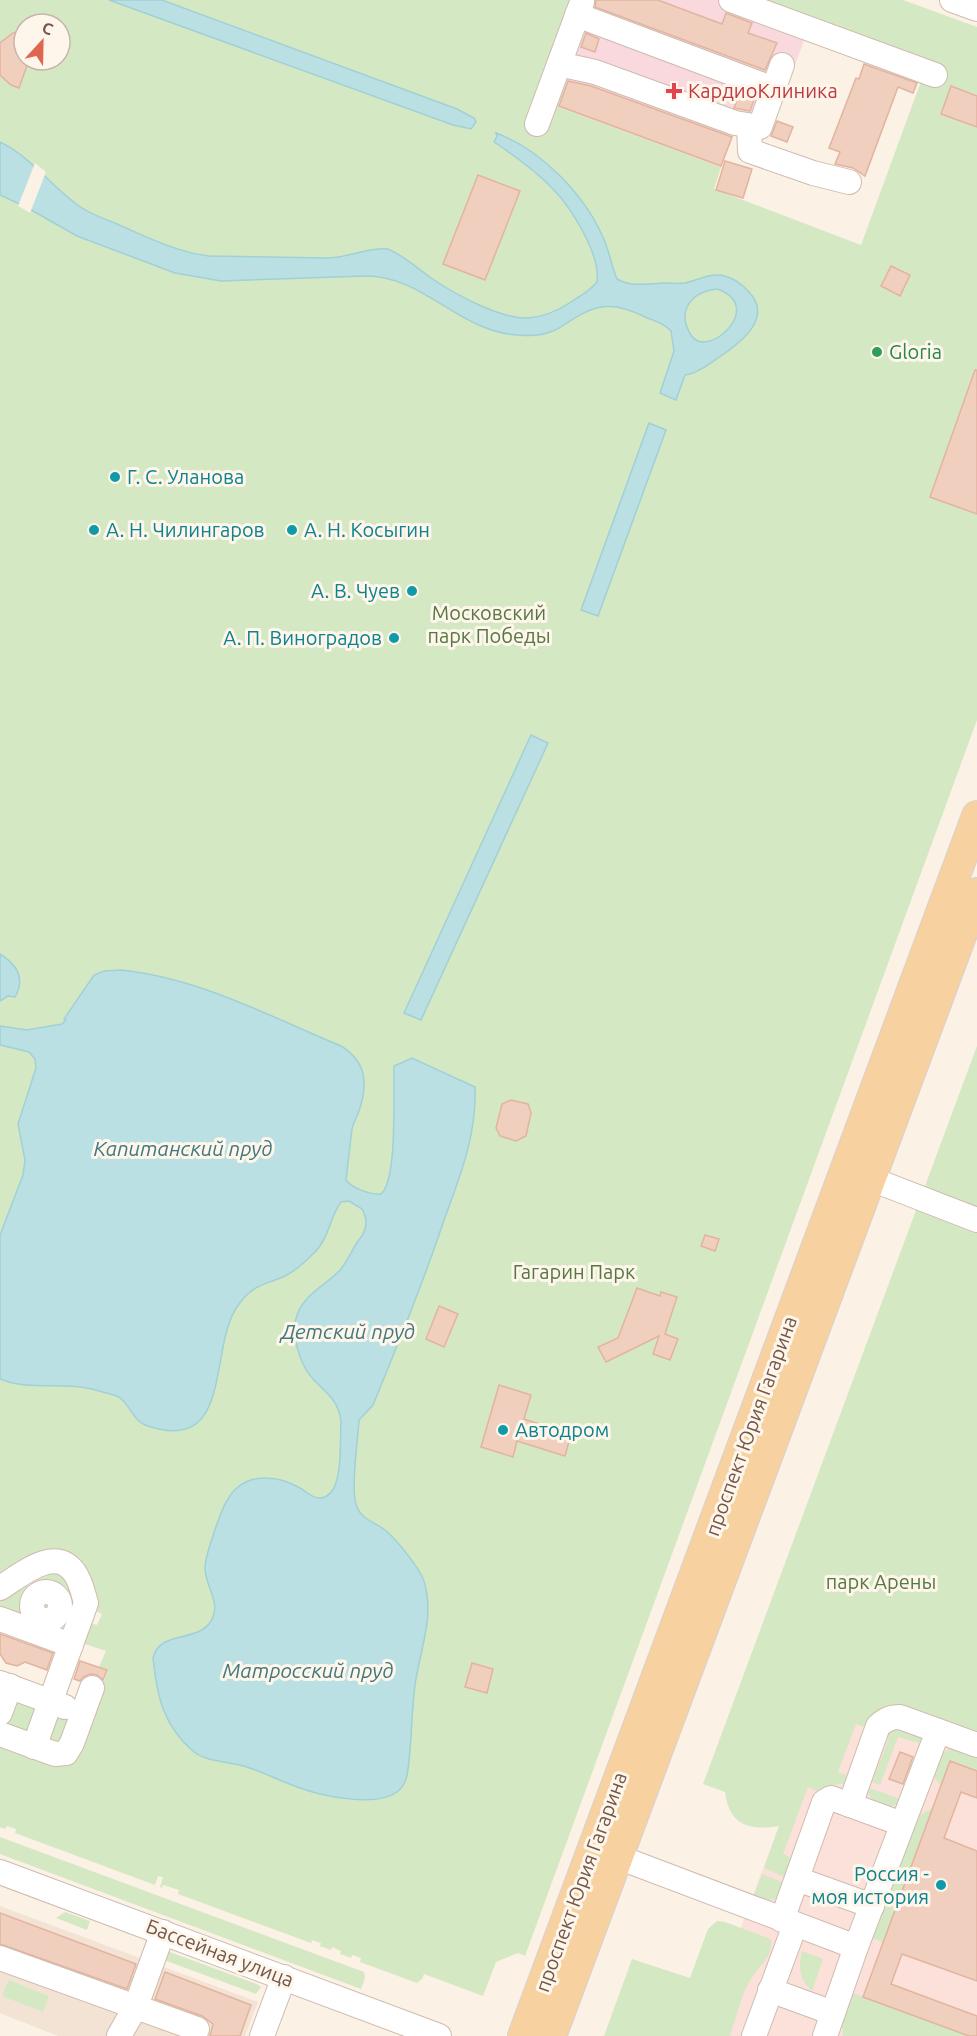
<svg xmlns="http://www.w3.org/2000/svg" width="977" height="2036" viewBox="0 0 977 2036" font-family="Ubuntu,sans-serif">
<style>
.residential{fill:#f3e3d4}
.commercial{fill:#fbe1d9}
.medical{fill:#f9d9de}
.green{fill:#d5e8c4;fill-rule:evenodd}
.water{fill:#bae0e4;stroke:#a1d0d5;stroke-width:1.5;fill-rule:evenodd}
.pier{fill:#fbf1e5}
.building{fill:#f0cfbe;stroke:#e2b49f;stroke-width:1.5}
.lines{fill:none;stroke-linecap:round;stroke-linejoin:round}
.minor-casing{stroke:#cfbbaf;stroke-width:26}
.major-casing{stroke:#d8d0cd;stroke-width:32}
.minor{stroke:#fff;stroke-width:24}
.major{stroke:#f7d2a0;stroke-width:30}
.health-dot{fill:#e0444e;stroke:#fef6eb;stroke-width:2}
.leisure-dot{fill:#2e9e5b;stroke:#fef6eb;stroke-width:2}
.culture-dot{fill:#0f9aa8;stroke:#fef6eb;stroke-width:2}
.labels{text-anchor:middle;stroke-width:6;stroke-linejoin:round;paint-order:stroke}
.health-label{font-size:20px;fill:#be3a42;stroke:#fef6eb;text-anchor:start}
.leisure-label{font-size:20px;fill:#27864d;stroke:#fef6eb;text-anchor:start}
.culture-label{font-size:20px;fill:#0d838f;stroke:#fef6eb;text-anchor:start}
.park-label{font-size:20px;fill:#567843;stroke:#fef6eb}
.street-label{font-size:20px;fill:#73574b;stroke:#fef6eb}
.water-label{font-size:21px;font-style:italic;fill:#43787f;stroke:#fef6eb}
</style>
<rect width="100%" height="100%" fill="#fbf1e5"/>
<polygon class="residential" points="0,1906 258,2002 245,2036 58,2036 0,2013"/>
<polygon class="commercial" points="876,1677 977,1716 977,2036 700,2036 779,1826"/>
<polygon class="medical" points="594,0 752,0 811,22 768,137 734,134 721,167 558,107"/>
<g class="green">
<path d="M0 0H594L558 107 721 167 714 189 861 245 927 65 752 0H903L977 27V720L525 1956 518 1953 496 1962 483 1996 424 1974 422 1979 417 1983 360 1962 361 1958 352 1955 351 1958 340 1954 341 1951 332 1947 331 1950 320 1946 321 1943 312 1940 311 1943 178 1894 179 1890 163 1885 162 1888 160 1887 163 1877 158 1876 155 1885 15 1833 16 1829 7 1826 5 1829 0 1827V1741L48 1760 101 1689 108 1670 99 1667 106 1651 79 1642 83 1629 93 1624 97 1625 102 1614 96 1611 76 1565 0 1581ZM24 24H60V60H24Z"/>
<path d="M977 1046V1730L975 1736 965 1732 865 1727 856 1724 838 1772 849 1776 847 1783C836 1786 829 1782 820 1792L808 1787 783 1854 794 1859 789 1879 764 1868 779 1826C749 1831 729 1825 725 1792L703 1784Z"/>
<polygon points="49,1565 76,1589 61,1595 54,1589 41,1587 34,1575"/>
<path d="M25 1580 32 1593C28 1599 26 1605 29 1612L27 1614 33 1618 0 1610V1595Z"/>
<circle cx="46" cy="1606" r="11"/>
<polygon points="14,1701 38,1704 33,1733 3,1726"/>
<polygon points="71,1716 63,1746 44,1738 54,1717"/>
<polygon points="889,1726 924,1734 922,1744 898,1737 880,1785 872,1782 889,1738 886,1736"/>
<path d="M953 1747 977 1754V1771L950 1761 941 1785C924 1771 936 1755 953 1747Z"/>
<path d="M870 1788 903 1800C894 1811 883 1804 872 1799L868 1793Z"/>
<polygon points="932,1809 883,1942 870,1937 917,1816"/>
<polygon points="0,1837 364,1972 365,1978 361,1989 0,1854"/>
<polygon points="762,1874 787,1884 777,1899 768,1900 754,1895"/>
<polygon points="65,1912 90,1921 87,1930 56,1918"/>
<path d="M717 1921 725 1922 768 1938 771 1940C773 1957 760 1964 752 1977 742 1992 736 2018 730 2036H604L632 1959 690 1978 708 1929Z"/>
<polygon points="167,1951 257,1984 261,1987 256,1994 164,1960"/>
<path d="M802 1951 823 1959 812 1991C799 1979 798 1967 802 1951Z"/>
<polygon points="9,1980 49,1996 43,2012 2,1996"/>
<polygon points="850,1992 969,2036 843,2036 841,2016"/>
</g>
<g class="water">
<polygon points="109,0 162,0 457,109 474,118 476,122 471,129 453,125"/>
<path d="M496 133C540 149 583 193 602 235 609 249 611 265 617 279 633 288 649 283 666 283 672 283 679 284 685 283 699 280 711 272 725 276 735 279 741 283 748 291 775 318 739 344 718 358 708 365 696 374 685 375L676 400 660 393 674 351 671 331C663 322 653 321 643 316 615 302 596 303 570 321 563 325 558 330 550 332 540 336 529 336 518 335 459 332 424 276 366 276L221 281 175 273 77 236 26 207 0 195V142C31 157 52 187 79 206 90 214 105 219 117 224 147 237 176 252 209 256L327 258C348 258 368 247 388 249 405 256 419 270 434 280 457 295 500 319 528 318 543 317 559 310 571 302 580 296 590 291 597 282 601 255 571 207 552 188 535 170 515 156 494 142L497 136ZM717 289C767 306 707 361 691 335 676 311 691 292 717 289Z"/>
<polygon points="649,423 666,430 598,616 581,610"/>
<polygon points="531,735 548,743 421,1020 404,1013"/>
<path d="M0 954C16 964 26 978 15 997L8 996 0 1001Z"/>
<path d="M121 970C199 978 269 1016 341 1046 367 1062 368 1084 359 1111 357 1117 353 1123 352 1129 350 1145 348 1163 346 1180 352 1188 370 1195 381 1194 398 1180 393 1091 394 1066L412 1058 475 1087C477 1134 460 1177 444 1220 423 1283 398 1344 373 1405L359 1420C358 1439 350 1493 357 1507 362 1520 375 1522 385 1530 396 1539 419 1567 424 1581 435 1616 420 1650 415 1685 411 1715 412 1746 407 1776 405 1782 403 1788 397 1792 377 1807 326 1797 303 1789 284 1783 266 1773 247 1767 231 1761 208 1763 194 1752 163 1726 157 1696 153 1658 159 1630 198 1643 211 1621 222 1602 205 1587 205 1568 205 1556 221 1509 228 1499 244 1472 276 1474 300 1488 306 1491 313 1499 320 1498 327 1498 331 1493 334 1488 342 1471 340 1439 341 1420 338 1400 326 1393 313 1379 300 1365 290 1334 297 1315 304 1294 328 1284 341 1269 348 1260 352 1250 358 1241 366 1232 369 1221 362 1209L349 1201 341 1202C330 1216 329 1239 314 1253 306 1261 296 1271 285 1276 263 1286 252 1284 237 1307 208 1349 234 1457 145 1425 134 1421 130 1405 120 1398 115 1394 105 1393 99 1391 67 1380 31 1392 0 1379V1235L23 1175 25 1160 18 1124 36 1068 35 1059 29 1052 0 1045V1026L27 1030 62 1024 66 1020 64 1019 94 975 104 971Z"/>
</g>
<polygon class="pier" points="35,163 46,172 30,213 18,206"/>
<g class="building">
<polygon points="596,0 658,0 722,24 726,13 752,23 748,33 777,43 765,70 595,7"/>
<polygon points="24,30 24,60 29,60 19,88 11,85 0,75 0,43 13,33"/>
<polygon points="586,33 599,39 595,52 581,47"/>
<polygon points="864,64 917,83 913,93 898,87 865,176 853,168 835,164 840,152 829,148 856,78 859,79"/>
<polygon points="568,81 591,86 732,137 721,166 559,106"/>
<polygon points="951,86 977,96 977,127 941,114"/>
<polygon points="740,92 755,97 750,111 734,108"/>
<polygon points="777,121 793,127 787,142 771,136"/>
<polygon points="725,161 752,169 743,198 716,190"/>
<polygon points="478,175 520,191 485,280 443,264"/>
<polygon points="891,266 910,275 900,296 881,286"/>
<polygon points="975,370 977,370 977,514 930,497"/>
<polygon points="511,1100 528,1104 531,1113 526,1136 516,1141 500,1136 496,1128 502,1104"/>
<polygon points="705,1235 719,1239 715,1251 701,1246"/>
<polygon points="637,1288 660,1296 661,1292 677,1297 665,1334 678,1339 670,1360 653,1354 659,1336 606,1362 598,1347 618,1338"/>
<polygon points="439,1306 458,1314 444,1347 426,1339"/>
<polygon points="499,1385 531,1395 524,1419 571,1434 565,1456 517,1441 513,1457 481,1447"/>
<polygon points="0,1634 53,1653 47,1670 25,1662 17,1666 6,1663 0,1654"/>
<polygon points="80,1661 107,1670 103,1680 97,1675 90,1674 83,1677 80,1681 74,1679"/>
<polygon points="472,1663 493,1669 487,1693 465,1687"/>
<polygon points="900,1752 913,1757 903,1784 889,1779"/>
<polygon points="950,1761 977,1771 977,1798 961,1792 944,1838 977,1851 977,1981 902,1954 891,1984 977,2016 977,2036 969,2036 863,1997"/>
<polygon points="0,1913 136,1964 127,1989 0,1944"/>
<polygon points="165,1972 251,2005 240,2036 210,2036 213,2024 202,2016 155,1999"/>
</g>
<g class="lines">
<defs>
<g id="minor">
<polyline points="731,0 935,75"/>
<polyline points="952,0 977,9"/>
<polyline points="577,15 774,89"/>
<polyline points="559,64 595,72 735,123 760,127 782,65"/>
<polyline points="537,124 582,2"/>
<polyline points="749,126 750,151 813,173 849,182"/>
<polyline points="871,1179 977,1220"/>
<path d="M0 1588C20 1576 54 1545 74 1572 81 1581 83 1593 86 1603L34 1747"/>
<circle cx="46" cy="1606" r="14"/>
<polyline points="0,1619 71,1645"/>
<polyline points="0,1683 65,1707"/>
<polyline points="0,1713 10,1686"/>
<polyline points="0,1734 55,1754 66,1753 72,1743 92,1688"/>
<path d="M850 1805 878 1726C885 1720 890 1717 900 1717L977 1745"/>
<polyline points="618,1857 856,1947"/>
<polyline points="0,1872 439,2036"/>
<polyline points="797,1879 872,1906"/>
<polyline points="782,1920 824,1802 831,1798 902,1824"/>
<polyline points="0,1958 197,2029 194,2036"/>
<polyline points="770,1990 833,2013"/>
<polyline points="119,2036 136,2006 163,1932"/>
<polyline points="262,2036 284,1977"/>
<polyline points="754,2036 795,1925"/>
<polyline points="825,2036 856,1947 938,1731"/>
</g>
<g id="major">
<polyline points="523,2036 977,816"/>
<polyline points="551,2036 977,893"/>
</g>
</defs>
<use href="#minor" class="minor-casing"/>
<use href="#major" class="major-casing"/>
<use href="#minor" class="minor"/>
<use href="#major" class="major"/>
</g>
<path class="health-dot" d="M671 82h6v6h6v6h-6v6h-6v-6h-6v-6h6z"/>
<circle class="leisure-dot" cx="877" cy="352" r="6"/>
<g class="culture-dot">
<circle cx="115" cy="477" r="6"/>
<circle cx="94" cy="530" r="6"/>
<circle cx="292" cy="530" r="6"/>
<circle cx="412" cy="591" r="6"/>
<circle cx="394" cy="638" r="6"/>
<circle cx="503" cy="1430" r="6"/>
<circle cx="941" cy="1885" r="6"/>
</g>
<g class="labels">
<g class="health-label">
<text x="688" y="98">КардиоКлиника</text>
</g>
<g class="leisure-label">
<text x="889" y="359">Gloria</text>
</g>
<g class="culture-label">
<text x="127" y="484">Г. С. Уланова</text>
<text x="106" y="537">А. Н. Чилингаров</text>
<text x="304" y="537">А. Н. Косыгин</text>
<text x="400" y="598" text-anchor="end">А. В. Чуев</text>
<text x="382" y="645" text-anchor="end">А. П. Виноградов</text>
<text x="515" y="1437">Автодром</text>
<text x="929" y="1881" text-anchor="end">Россия -<tspan x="929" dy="23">моя история</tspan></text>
</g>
<g class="park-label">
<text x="489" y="620">Московский<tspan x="489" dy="23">парк Победы</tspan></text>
<text x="574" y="1279">Гагарин Парк</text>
<text x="881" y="1589">парк Арены</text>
</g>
<g class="street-label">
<text transform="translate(751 1426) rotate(-70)" y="7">проспект Юрия Гагарина</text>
<text transform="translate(581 1882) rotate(-70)" y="7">проспект Юрия Гагарина</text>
<text transform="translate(220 1953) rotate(21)" y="7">Бассейная улица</text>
</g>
<g class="water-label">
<text x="183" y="1156">Капитанский пруд</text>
<text x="348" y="1339">Детский пруд</text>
<text x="308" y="1678">Матросский пруд</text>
</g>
</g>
<g transform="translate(42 42) rotate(22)"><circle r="28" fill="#fef6eb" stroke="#c6b6ab" stroke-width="1.5"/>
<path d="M0-4.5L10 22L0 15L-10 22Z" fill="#e0674f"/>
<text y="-9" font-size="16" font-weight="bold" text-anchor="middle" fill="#73574b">С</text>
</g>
</svg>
